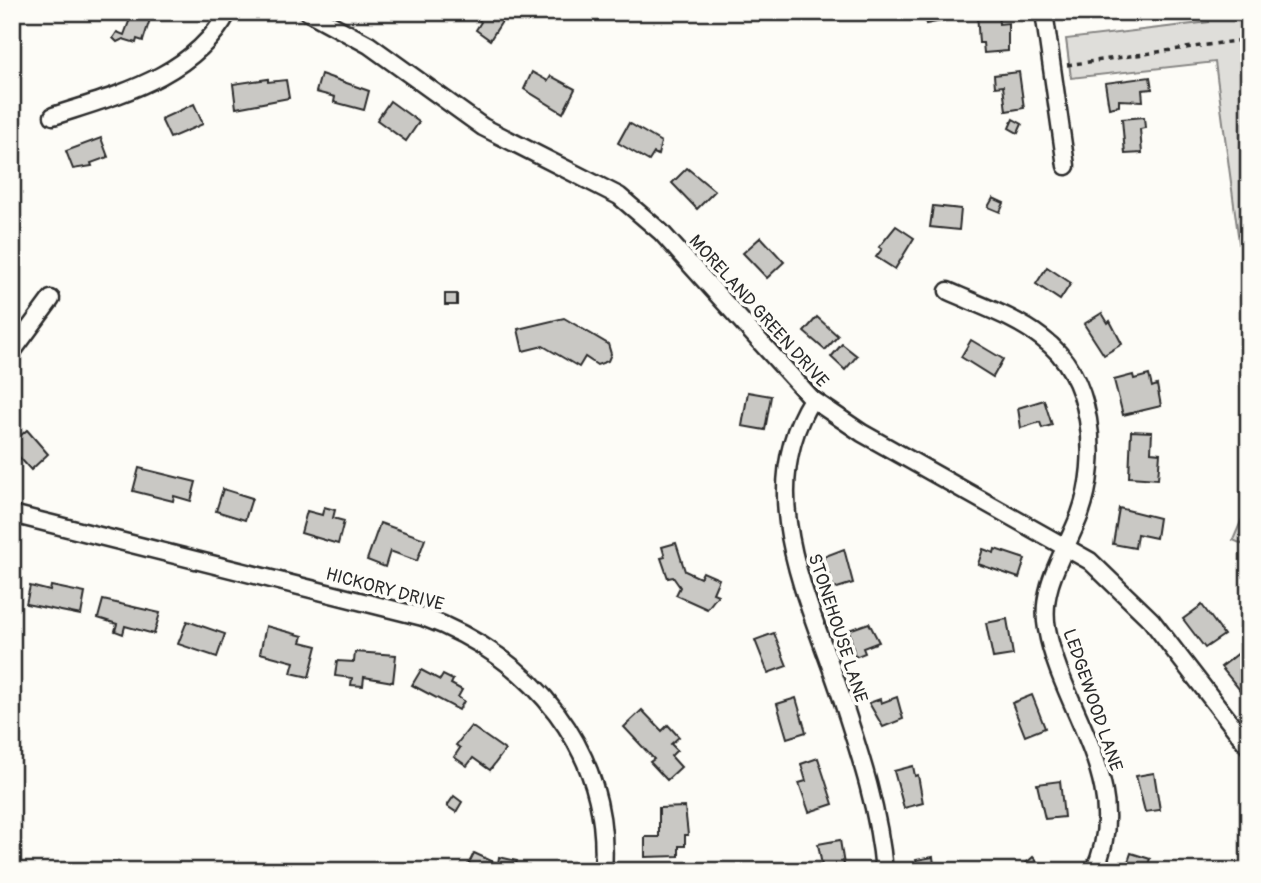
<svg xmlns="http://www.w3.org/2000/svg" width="1261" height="883" viewBox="0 0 1261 883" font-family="Pangolin,sans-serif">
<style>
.green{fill:#dfdeda;stroke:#858482;stroke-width:2}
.building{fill:#c9c8c4;stroke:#2b2b2b;stroke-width:2}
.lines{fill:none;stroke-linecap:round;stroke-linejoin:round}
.minor-casing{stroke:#2b2b2b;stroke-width:21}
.path{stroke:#2b2b2b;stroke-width:3.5;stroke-dasharray:5 5;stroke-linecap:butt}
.minor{stroke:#fdfcf7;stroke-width:16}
.labels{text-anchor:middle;stroke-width:7;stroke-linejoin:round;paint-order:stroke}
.street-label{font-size:18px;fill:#2b2b2b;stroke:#fdfcf7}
</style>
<rect width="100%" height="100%" fill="#fdfcf7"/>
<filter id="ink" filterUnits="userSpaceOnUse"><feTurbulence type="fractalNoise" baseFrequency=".0143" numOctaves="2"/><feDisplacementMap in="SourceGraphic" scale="14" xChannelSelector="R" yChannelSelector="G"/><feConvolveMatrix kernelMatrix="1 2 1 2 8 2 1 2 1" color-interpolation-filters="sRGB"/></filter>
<g filter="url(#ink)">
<g class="green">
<polygon points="1208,12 1249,12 1249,317 1215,62 1071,78 1066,39 1209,22"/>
<polygon points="1249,503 1249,547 1233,540"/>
</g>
<g class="building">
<polygon points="126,12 152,13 143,41 137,39 136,43 123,39 117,42 113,38 117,32 124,35 131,16"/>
<polygon points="470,12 508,12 490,40 476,30 481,22"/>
<polygon points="924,12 941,12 942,21 926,24"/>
<polygon points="977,12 998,12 999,24 1008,23 1008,51 984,53 983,43 979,43"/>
<polygon points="532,72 548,81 551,76 575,89 563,113 524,89"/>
<polygon points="1019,72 1024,108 1006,111 1003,86 995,87 994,75"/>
<polygon points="321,74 369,91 364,110 334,102 335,97 316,92"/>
<polygon points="1150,77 1152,89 1142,90 1143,101 1119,100 1119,106 1109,108 1105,83"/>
<polygon points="268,79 268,82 286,80 289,98 236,108 233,84"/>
<polygon points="390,101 419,122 406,141 377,120"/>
<polygon points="194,104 203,124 170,138 161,119"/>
<polygon points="1144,117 1145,128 1140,129 1142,153 1125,154 1122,119"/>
<polygon points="1013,119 1022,124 1018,133 1009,128"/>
<polygon points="629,123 661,142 658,155 654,153 649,161 618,143"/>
<polygon points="101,138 108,157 91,163 92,166 73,169 66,151"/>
<polygon points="687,168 715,191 697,209 672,183"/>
<polygon points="993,198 1004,203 1000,212 988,207"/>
<polygon points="933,206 961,209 959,230 930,227"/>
<polygon points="896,226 914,238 895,269 876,257 882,249 879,247"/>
<polygon points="761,237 784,262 767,278 743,253"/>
<polygon points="1047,267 1071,283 1060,300 1036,284"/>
<rect x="445" y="294" width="12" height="11"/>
<polygon points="1102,313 1108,323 1110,321 1122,344 1104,355 1084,324"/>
<polygon points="817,317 838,336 825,350 804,332"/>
<polygon points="564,318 608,344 611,354 608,361 597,365 585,357 579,367 543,346 523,351 518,329"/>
<polygon points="971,340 1003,359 993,377 961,357"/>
<polygon points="842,344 857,356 845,370 831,357"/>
<polygon points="1133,375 1134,379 1149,375 1152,387 1157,385 1161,406 1123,415 1114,380"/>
<polygon points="748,392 771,396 765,430 742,426"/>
<polygon points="1044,400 1052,425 1042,428 1040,422 1021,428 1018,408"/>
<polygon points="27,430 48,454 31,470 12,449 12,443"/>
<polygon points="1131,431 1152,432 1151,452 1160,453 1158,479 1129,477"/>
<polygon points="139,468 196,482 191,501 174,496 173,501 133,491"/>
<polygon points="223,489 252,498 245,520 216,511"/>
<polygon points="324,507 335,510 333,518 344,521 338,544 301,533 307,511 322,515"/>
<polygon points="1119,508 1159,518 1156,538 1137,534 1135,548 1113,544"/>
<polygon points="380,523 425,539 417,561 390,551 385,567 367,560"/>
<polygon points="676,543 685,571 700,578 703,572 719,579 713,593 718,595 707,609 676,595 680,587 673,577 668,578 661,558 665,557 662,547"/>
<polygon points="844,549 853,583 834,589 823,557"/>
<polygon points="983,549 994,553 995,549 1025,559 1019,578 978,564"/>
<polygon points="30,586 50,591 51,586 85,593 81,615 26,604"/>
<polygon points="103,600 160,613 154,634 125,626 123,634 115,631 117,624 98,618"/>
<polygon points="1202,605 1224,635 1205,648 1183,619"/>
<polygon points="1007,619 1013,655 993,658 986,623"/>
<polygon points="187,621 225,634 217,657 178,644"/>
<polygon points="869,623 879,642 863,648 865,653 855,657 849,630"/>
<polygon points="266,626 303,636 301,642 317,646 309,677 291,673 294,662 260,653"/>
<polygon points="774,633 787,666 768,673 755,640"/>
<polygon points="355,652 396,655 393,682 364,677 363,686 351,685 352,678 335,676 337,661 354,662"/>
<polygon points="1239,653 1249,665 1249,691 1244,695 1221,667"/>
<polygon points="421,670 440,680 443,675 453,680 451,684 462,690 458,697 464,701 459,710 412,685"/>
<polygon points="1032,695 1045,728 1025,736 1012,703"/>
<polygon points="897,697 903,719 883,727 869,703 880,699 881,703"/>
<polygon points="796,698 806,732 787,738 777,704"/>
<polygon points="642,710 662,731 668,725 679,737 671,744 677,750 671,756 681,767 667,780 650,762 654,759 624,727"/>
<polygon points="471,726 505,750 490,770 473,758 467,766 454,757 460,748 456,745"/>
<polygon points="818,758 833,804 809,812 799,783 806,781 801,764"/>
<polygon points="913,766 915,776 918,775 923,803 904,808 894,771"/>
<polygon points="1154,773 1160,810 1145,812 1136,776"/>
<polygon points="1060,781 1064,817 1045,819 1037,784"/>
<polygon points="454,796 462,802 456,812 447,806"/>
<polygon points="685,807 688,835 685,835 685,846 679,846 679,856 645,857 645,837 659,837 659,808"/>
<polygon points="840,840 845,871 823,871 818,844"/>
<polygon points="474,853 498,864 499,857 517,861 515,868 527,871 465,871"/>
<polygon points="1131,853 1150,859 1146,869 1148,871 1125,871"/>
<polygon points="933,857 935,871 918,871 916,860"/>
<polygon points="1033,857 1045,871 1017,871"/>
</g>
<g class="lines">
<defs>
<g id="minor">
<polyline points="308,12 369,45 483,127 619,196 661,232 812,399 862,433 1090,561 1151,620 1249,747"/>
<polyline points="1044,12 1066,166"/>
<path d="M53 116C117 95 193 77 228 12"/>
<path d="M948 291C979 305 1015 317 1042 338 1094 376 1100 459 1080 514 1066 552 1039 586 1047 629 1061 709 1135 785 1094 871"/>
<polyline points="12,352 51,299"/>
<path d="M812 399C753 492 808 598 839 690 858 748 879 809 884 871"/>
<path d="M12 514 423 617C531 656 612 750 603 871"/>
</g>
</defs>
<use href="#minor" class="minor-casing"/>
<polyline class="path" points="1067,65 1249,39"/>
<use href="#minor" class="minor"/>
</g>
</g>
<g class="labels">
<g class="street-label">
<text transform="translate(759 311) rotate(48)" y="6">MORELAND GREEN DRIVE</text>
<text transform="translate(385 589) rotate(15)" y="6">HICKORY DRIVE</text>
<text transform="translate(838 628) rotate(72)" y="6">STONEHOUSE LANE</text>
<text transform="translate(1093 700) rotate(71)" y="6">LEDGEWOOD LANE</text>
</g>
</g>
<rect width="1261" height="883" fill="none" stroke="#fdfcf7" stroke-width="42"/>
<rect x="21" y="21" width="1219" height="841" fill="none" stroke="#2b2b2b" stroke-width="2.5" filter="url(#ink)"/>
</svg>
